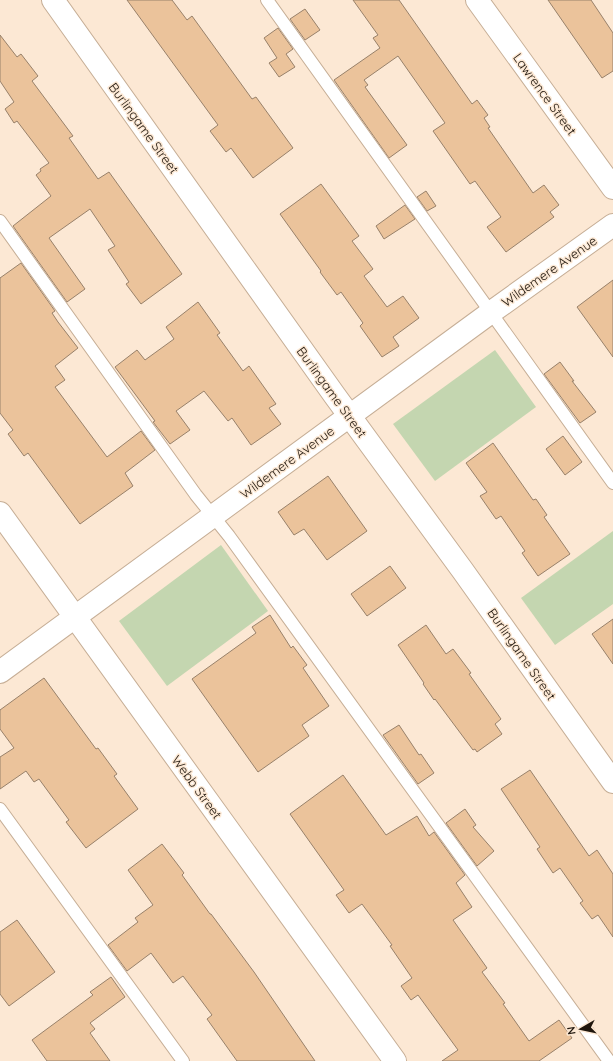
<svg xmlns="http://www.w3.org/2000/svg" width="613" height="1061" viewBox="0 0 613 1061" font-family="Quicksand,sans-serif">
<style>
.green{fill:#c4d6b0}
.building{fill:#ebc39b;stroke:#98816a}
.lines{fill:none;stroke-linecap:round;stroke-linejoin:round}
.service-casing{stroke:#c6ae96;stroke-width:14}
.minor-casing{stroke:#c6ae96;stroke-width:24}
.service{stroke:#fff;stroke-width:12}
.minor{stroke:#fff;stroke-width:22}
.labels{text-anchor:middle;stroke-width:3;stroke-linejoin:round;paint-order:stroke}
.street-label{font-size:13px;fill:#1f160d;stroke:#fce8d4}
</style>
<rect width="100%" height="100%" fill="#fce8d4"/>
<g class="green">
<polygon points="495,350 536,407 435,481 393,424"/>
<polygon points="613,531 613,604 555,645 521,598"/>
<polygon points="221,545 268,611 167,686 119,621"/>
</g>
<g class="building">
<polygon points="127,0 172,0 187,20 192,16 252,99 256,97 293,148 253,178 231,148 226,152 210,131 218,125"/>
<polygon points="353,0 399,0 472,104 477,100 488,115 484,118 490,127 488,128 533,193 544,185 559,205 550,212 554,217 506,252 487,227 501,217 475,181 470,184 433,131 445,123 398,56 364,80 368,85 365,87 407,145 389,158 334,80 380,48 373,38 378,35"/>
<polygon points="548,0 591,0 613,33 613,71 602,78"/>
<polygon points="305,9 320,30 305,40 290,19"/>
<polygon points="278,28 293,49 286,54 295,67 279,77 269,63 277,58 264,38"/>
<polygon points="0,35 17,57 21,54 38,76 32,81 73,136 69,138 98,179 109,172 182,274 141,304 126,284 129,282 108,250 115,246 90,209 49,238 85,289 67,302 13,226 51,196 36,175 41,171 40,169 49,163 17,121 14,123 5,109 14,102 0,81"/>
<polygon points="321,184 359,236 352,241 373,269 364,276 387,307 403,296 419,318 393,337 399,346 382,357 360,326 363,323 341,292 337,295 320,272 321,271 280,214"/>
<polygon points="426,191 436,206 427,211 417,197"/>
<polygon points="405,205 415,219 384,239 376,226"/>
<polygon points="21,263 55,311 52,313 58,322 78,348 55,366 65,380 55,387 107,457 141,431 155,450 125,473 133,486 80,524 28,453 24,456 8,434 13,430 0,413 0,278"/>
<polygon points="613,280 613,357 577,307"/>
<polygon points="198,302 220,333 217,335 243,371 249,366 276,404 269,408 281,424 251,445 232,418 228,421 204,391 176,411 190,430 170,444 153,422 155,421 115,367 137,350 145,360 174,339 166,327"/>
<polygon points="560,362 574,381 572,381 596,412 580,423 544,374"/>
<polygon points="563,436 582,462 565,475 546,449"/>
<polygon points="493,443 533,500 536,499 547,515 544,517 570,554 538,576 522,553 525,551 501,516 496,519 480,496 487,492 466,463"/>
<polygon points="328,476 367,531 327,560 304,529 294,535 278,512"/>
<polygon points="390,566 406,588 367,616 351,594"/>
<polygon points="270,615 291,648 293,646 307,665 303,668 329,706 302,725 309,736 258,772 192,679 256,633 252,627"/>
<polygon points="613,619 613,664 592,634"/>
<polygon points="426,625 446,654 453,649 471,673 469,674 501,719 495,724 502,734 477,752 475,749 473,750 435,699 434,700 423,684 424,683 398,645"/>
<polygon points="44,678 96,749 98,748 117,774 114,776 138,809 86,848 66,822 69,820 39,779 34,782 26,771 0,789 0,757 14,748 0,729 0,710"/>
<polygon points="399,725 419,755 421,754 434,773 418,784 383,735"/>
<polygon points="530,770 589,856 597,850 613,874 613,937 598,915 592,919 580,903 583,901 560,868 553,873 537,849 540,847 501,789"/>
<polygon points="343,775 386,835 417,816 429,836 434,832 465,875 456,883 472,907 453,920 487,968 482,972 505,1003 503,1004 529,1041 559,1020 572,1038 539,1061 442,1061 458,1050 418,995 411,1000 401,986 412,978 390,946 392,945 362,904 349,913 336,895 344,890 290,814"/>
<polygon points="465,809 476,825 473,827 494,851 477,866 446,823"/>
<polygon points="162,844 184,873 182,875 210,914 211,914 254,972 315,1061 237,1061 207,1019 212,1015 183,976 173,983 151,953 127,971 108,945 138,922 135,918 153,905 128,870"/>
<polygon points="17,920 55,972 9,1006 0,994 0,932"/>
<polygon points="111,977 125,997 90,1023 95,1029 90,1033 110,1061 47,1061 32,1040 93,995 90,992"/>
</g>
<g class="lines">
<defs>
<g id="service">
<polyline points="267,0 613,483"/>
<polyline points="0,221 196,495 229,536 609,1061"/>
<polyline points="0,809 183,1061"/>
</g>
<g id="minor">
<polyline points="53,0 335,396 463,571 613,782"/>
<polyline points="477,0 613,188"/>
<polyline points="0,513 395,1061"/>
<polyline points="0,672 490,313 613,225"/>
</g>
</defs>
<use href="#service" class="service-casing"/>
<use href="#minor" class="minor-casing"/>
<use href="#service" class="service"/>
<use href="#minor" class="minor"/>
</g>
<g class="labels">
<g class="street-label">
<text transform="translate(545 94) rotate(54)" y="5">Lawrence Street</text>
<text transform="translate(144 128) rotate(54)" y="5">Burlingame Street</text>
<text transform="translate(549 271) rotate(-35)" y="5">Wildemere Avenue</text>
<text transform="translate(332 392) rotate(54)" y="5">Burlingame Street</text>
<text transform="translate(287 462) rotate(-36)" y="5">Wildemere Avenue</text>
<text transform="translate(522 654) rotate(55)" y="5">Burlingame Street</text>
<text transform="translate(197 787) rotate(54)" y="5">Webb Street</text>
</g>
</g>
<g transform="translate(581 1029) rotate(261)" stroke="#fce8d4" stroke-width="3" paint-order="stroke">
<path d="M0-3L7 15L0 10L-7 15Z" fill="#1f160d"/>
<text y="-6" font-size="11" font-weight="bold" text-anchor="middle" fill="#1f160d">N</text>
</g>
</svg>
